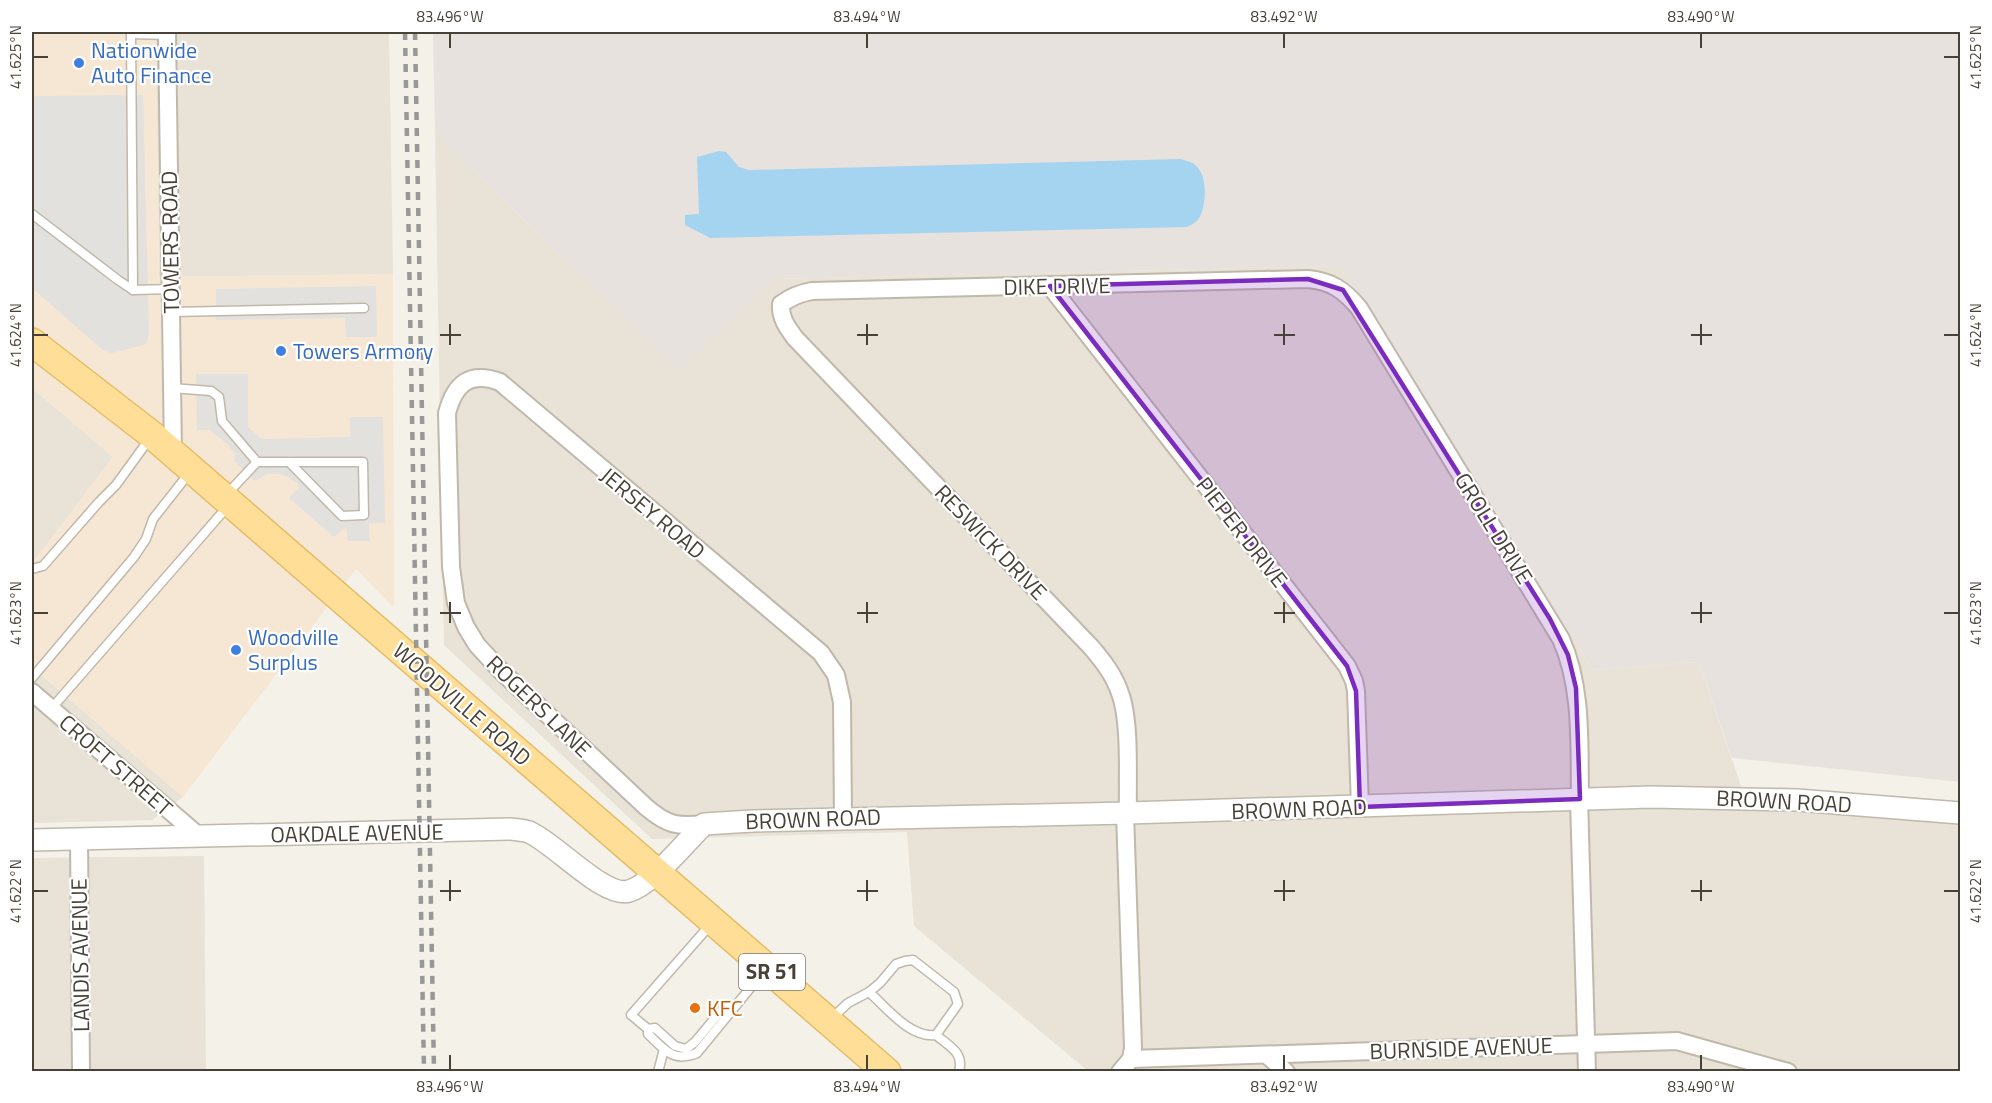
<svg xmlns="http://www.w3.org/2000/svg" width="1992" height="1103" viewBox="0 0 1992 1103" font-family="'Titillium Web',sans-serif">
<style>
.residential{fill:#e8e2d7}
.commercial{fill:#f6e7d4}
.industrial{fill:#e7e2dd}
.parking{fill:#e3e1dd}
.water{fill:#a5d4f1}
.lines{fill:none;stroke-linecap:round;stroke-linejoin:round}
.service-casing{stroke:#c0b8ab;stroke-width:11}
.minor-casing{stroke:#c0b8ab;stroke-width:20}
.tertiary-casing{stroke:#c0b8ab;stroke-width:24}
.primary-casing{stroke:#e5bc66;stroke-width:30}
.service{stroke:#fff;stroke-width:8}
.minor{stroke:#fff;stroke-width:16}
.tertiary{stroke:#fff;stroke-width:21}
.primary{stroke:#ffdf98;stroke-width:27}
.rail{stroke:#989898;stroke-width:4.5;stroke-dasharray:8 8;stroke-linecap:butt}
.marked{fill:#7b2cbf;fill-opacity:0.2;stroke:#7b2cbf;stroke-width:4.5;stroke-linejoin:round}
.ticks{fill:none;stroke:#484137;stroke-width:2}
.shop-dot{fill:#3f7fe0;stroke:#fff;stroke-width:2}
.food-dot{fill:#e8710a;stroke:#fff;stroke-width:2}
.labels{text-anchor:middle;stroke-width:4.5;stroke-linejoin:round;paint-order:stroke}
.shield{fill:#fff;stroke:#7f7a73;stroke-width:1.5}
.shield-label{font-size:21px;font-weight:bold;fill:#484137}
.shop-label{font-size:22px;fill:#366cbe;stroke:#fff;text-anchor:start}
.street-label{font-size:22px;fill:#484137;stroke:#fff}
.food-label{font-size:22px;fill:#c56008;stroke:#fff;text-anchor:start}
.neatline{fill:none;stroke:#484137;stroke-width:2}
.ticks-label{font-size:15px;text-anchor:middle;fill:#484137}
</style>
<rect width="100%" height="100%" fill="#f4f1e9"/>
<g class="residential">
<polygon points="156,32 389,32 393,274 159,277"/>
<polygon points="435,133 679,371 775,279 1339,266 1593,670 1699,662 1745,798 1960,819 1960,1071 1088,1071 914,926 907,832 652,839 444,645"/>
<polygon points="32,388 113,457 32,564"/>
<polygon points="32,667 183,797 152,820 32,823"/>
<polygon points="204,856 206,1071 32,1071 32,858"/>
</g>
<polygon class="commercial" points="32,32 156,32 159,277 393,274 394,608 356,569 183,797 32,667 32,564 113,457 32,388"/>
<polygon class="industrial" points="433,32 1960,32 1960,782 1732,758 1699,662 1593,670 1339,266 775,279 679,371 435,133"/>
<g class="parking">
<polygon points="143,95 149,335 146,344 112,353 104,351 32,288 32,96"/>
<polygon points="376,286 377,337 346,337 345,318 216,320 216,289"/>
<polygon points="196,374 248,374 248,427 262,439 350,437 350,417 383,417 385,523 369,523 370,541 348,541 346,527 334,537 289,498 298,488 298,484 288,477 280,474 267,474 255,481 234,461 235,454 226,443 210,430 197,430"/>
</g>
<path class="water" d="M719 151 726 152 739 167 749 170 1181 159C1187 161 1194 162 1198 168 1207 178 1206 202 1201 214 1199 221 1193 224 1187 227L710 238 685 225V215L699 214 697 157Z"/>
<g class="lines">
<defs>
<g id="service">
<polyline points="131,32 131,34 167,35"/>
<polyline points="32,214 118,280 133,290 131,34"/>
<polyline points="133,290 171,289"/>
<polyline points="171,312 364,308"/>
<polyline points="172,388 211,391 219,397 222,421 257,462 227,494"/>
<polyline points="257,462 363,462 364,515 342,516 289,462"/>
<polyline points="32,569 43,566 99,502 116,485 150,438"/>
<polyline points="32,678 134,557 146,539 153,519 190,472"/>
<polyline points="51,709 228,506"/>
<polyline points="711,924 631,1015 648,1029 655,1028 675,1046 686,1049 695,1042 725,1006 736,1005"/>
<path d="M869 992C888 1009 910 1038 936 1035"/>
<path d="M830 1020 848 1003 869 992 880 983 896 964 905 961 913 960 954 992 958 1004 936 1035C950 1047 964 1052 959 1072"/>
<path d="M648 1029V1034C665 1050 673 1063 697 1053L765 970"/>
<polyline points="658,1072 664,1049"/>
</g>
<g id="minor">
<polyline points="167,32 173,453"/>
<polyline points="1050,286 1347,666 1354,681 1356,691 1360,807"/>
<polyline points="32,692 200,837"/>
<polyline points="1579,799 1587,1072"/>
<path d="M1128 813C1127 781 1131 722 1120 693 1114 675 1103 661 1091 647L795 338C787 327 780 318 781 304 792 296 800 293 812 291L1308 279C1331 281 1344 290 1359 308L1561 639C1583 688 1579 746 1580 799"/>
<path d="M704 824C677 827 667 825 646 807L501 671 477 645 466 627 456 603 451 567 447 413C455 383 470 371 500 382L821 653 836 675 842 702 843 817"/>
<polyline points="79,839 81,1072"/>
<polyline points="1267,1055 1286,1072"/>
<polyline points="1131,1059 1677,1041 1788,1072"/>
<polyline points="1120,1072 1131,1059 1133,1048 1125,813"/>
</g>
<path id="tertiary" d="M32 840 511 829C517 830 523 830 529 832 555 843 605 899 629 891 651 885 687 841 704 824L752 821 1128 813 1651 797 1797 800 1960 813"/>
<polyline id="primary" points="32,342 152,435 887,1072"/>
</defs>
<use href="#service" class="service-casing"/>
<use href="#minor" class="minor-casing"/>
<use href="#tertiary" class="tertiary-casing"/>
<use href="#primary" class="primary-casing"/>
<use href="#service" class="service"/>
<use href="#minor" class="minor"/>
<use href="#tertiary" class="tertiary"/>
<use href="#primary" class="primary"/>
<g class="rail">
<polyline points="405,32 424,1072"/>
<polyline points="415,32 434,1072"/>
</g>
</g>
<path class="marked" d="M1308 279 1343 290 1550 619 1568 655 1576 688 1580 799 1360 807 1356 691 1347 666 1050 286Z"/>
<path class="ticks" d="M450 33V48M867 33V48M1284 33V48M1701 33V48M33 57H48M1944 57H1959M450 324V345M867 324V345M1284 324V345M1701 324V345M33 335H48M440 335H461M857 335H878M1274 335H1295M1691 335H1712M1944 335H1959M450 602V623M867 602V623M1284 602V623M1701 602V623M33 613H48M440 613H461M857 613H878M1274 613H1295M1691 613H1712M1944 613H1959M450 880V901M867 880V901M1284 880V901M1701 880V901M33 891H48M440 891H461M857 891H878M1274 891H1295M1691 891H1712M1944 891H1959M450 1055V1070M867 1055V1070M1284 1055V1070M1701 1055V1070"/>
<g class="shop-dot">
<circle cx="79" cy="63" r="6"/>
<circle cx="281" cy="351" r="6"/>
<circle cx="236" cy="650" r="6"/>
</g>
<circle class="food-dot" cx="695" cy="1008" r="6"/>
<g class="labels">
<rect class="shield" x="739" y="954" width="66" height="36" rx="4.5"/>
<g class="shield-label">
<text x="772" y="979">SR 51</text>
</g>
<g class="shop-label">
<text x="91" y="58">Nationwide<tspan x="91" dy="25">Auto Finance</tspan></text>
<text x="293" y="359">Towers Armory</text>
<text x="248" y="645">Woodville<tspan x="248" dy="25">Surplus</tspan></text>
</g>
<g class="street-label">
<text transform="translate(170 242) rotate(-91)" y="8">TOWERS ROAD</text>
<text transform="translate(1057 286) rotate(-1)" y="8">DIKE DRIVE</text>
<text transform="translate(653 513) rotate(40)" y="8">JERSEY ROAD</text>
<text transform="translate(1494 528) rotate(58)" y="8">GROLL DRIVE</text>
<text transform="translate(1242 532) rotate(52)" y="8">PIEPER DRIVE</text>
<text transform="translate(991 542) rotate(46)" y="8">RESWICK DRIVE</text>
<text transform="translate(462 704) rotate(41)" y="8">WOODVILLE ROAD</text>
<text transform="translate(539 706) rotate(44)" y="8">ROGERS LANE</text>
<text transform="translate(116 765) rotate(41)" y="8">CROFT STREET</text>
<text transform="translate(1784 801) rotate(3)" y="8">BROWN ROAD</text>
<text transform="translate(1299 809) rotate(-2)" y="8">BROWN ROAD</text>
<text transform="translate(813 819) rotate(-2)" y="8">BROWN ROAD</text>
<text transform="translate(357 833) rotate(-1)" y="8">OAKDALE AVENUE</text>
<text transform="translate(80 955) rotate(-91)" y="8">LANDIS AVENUE</text>
<text transform="translate(1461 1048) rotate(-2)" y="8">BURNSIDE AVENUE</text>
</g>
<g class="food-label">
<text x="707" y="1016">KFC</text>
</g>
</g>
<rect width="1992" height="1103" fill="none" stroke="#ffffff" stroke-width="66"/>
<rect x="33" y="33" width="1926" height="1037" class="neatline"/>
<g class="ticks-label">
<text x="450" y="22">83.496°W</text>
<text x="867" y="22">83.494°W</text>
<text x="1284" y="22">83.492°W</text>
<text x="1701" y="22">83.490°W</text>
<text transform="translate(16 57) rotate(-90)" y="5">41.625°N</text>
<text transform="translate(1976 57) rotate(-90)" y="5">41.625°N</text>
<text transform="translate(16 335) rotate(-90)" y="5">41.624°N</text>
<text transform="translate(1976 335) rotate(-90)" y="5">41.624°N</text>
<text transform="translate(16 613) rotate(-90)" y="5">41.623°N</text>
<text transform="translate(1976 613) rotate(-90)" y="5">41.623°N</text>
<text transform="translate(16 891) rotate(-90)" y="5">41.622°N</text>
<text transform="translate(1976 891) rotate(-90)" y="5">41.622°N</text>
<text x="450" y="1092">83.496°W</text>
<text x="867" y="1092">83.494°W</text>
<text x="1284" y="1092">83.492°W</text>
<text x="1701" y="1092">83.490°W</text>
</g>
</svg>
